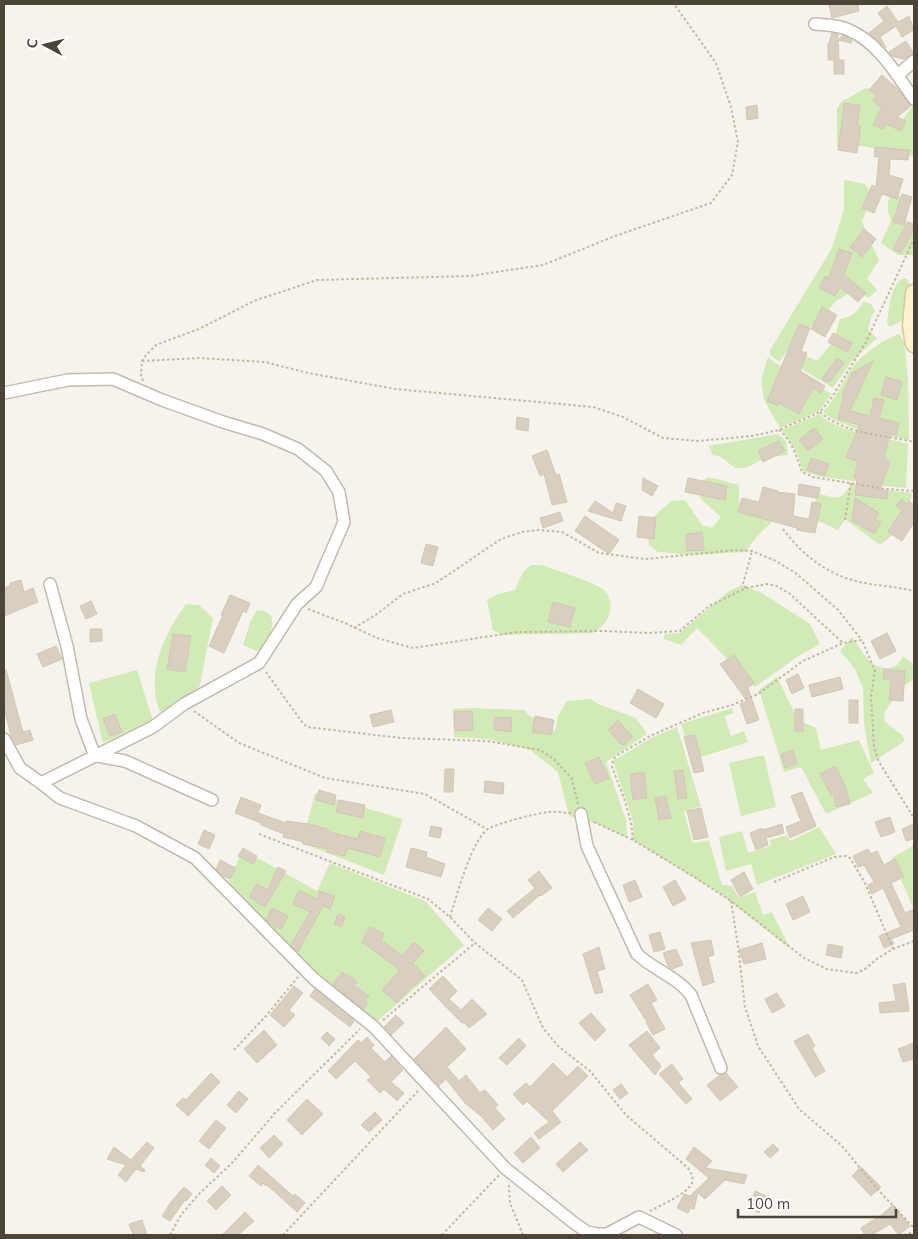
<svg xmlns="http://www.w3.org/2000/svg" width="918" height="1239" viewBox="0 0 918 1239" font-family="Mulish,sans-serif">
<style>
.green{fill:#d2eab5}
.building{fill:#d8cfc1;stroke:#d3c7b4}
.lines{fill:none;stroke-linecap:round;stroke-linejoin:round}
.street-casing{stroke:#c2bbae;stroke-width:14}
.secondary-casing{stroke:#d6c79b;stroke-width:19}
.path{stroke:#c4b79f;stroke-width:2;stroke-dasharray:2.5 2.5;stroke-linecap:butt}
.street{stroke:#fff;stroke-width:11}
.secondary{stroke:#fff3cd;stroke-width:16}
</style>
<rect width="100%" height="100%" fill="#f6f3ec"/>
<g class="green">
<path d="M866 88 883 92 900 123 913 106 914 107V155C897 158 888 153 872 148 862 145 848 147 837 147V109L841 102Z"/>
<polygon points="844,180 865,184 873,196 862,221 869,239 879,260 867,279 877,290 869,298 855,290 836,301 819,321 802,331 779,362 770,355 770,350 832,248 844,209"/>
<polygon points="892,189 904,200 899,219 914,223 914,255 898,255 881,243 891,221 888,212 888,201"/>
<path d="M905 278 908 280 910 285 907 318 890 327 887 324C889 311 890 282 905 278Z"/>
<path d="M864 301 872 305 875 311 871 317 868 330 877 338 851 362 833 388 797 366 803 355 817 361 828 348 835 337 840 319C853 317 857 312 864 301Z"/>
<path d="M899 334 904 341 908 378 909 440C882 434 844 430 823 412 835 399 842 384 851 369 859 357 885 338 899 334Z"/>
<polygon points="768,357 777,364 832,394 818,412 780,428 764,400 761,380"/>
<path d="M819 414C842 435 879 435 908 444L906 488C888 487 871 484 853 481 836 478 819 478 803 471L797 453 782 430Z"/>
<path d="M778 434 786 441 788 455C782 456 774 456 768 457 758 460 748 470 737 468 727 465 727 457 713 455L709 446Z"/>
<polygon points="709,477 739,485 739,502 766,511 771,523 758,535 745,552 694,555 658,552 649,545 647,527 650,520 671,501 685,500 702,525 712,528 721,517 703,501 692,486"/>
<path d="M851 483 884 490 912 493C908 518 901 530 880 545L845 519 838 530 814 519 816 493C835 497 841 504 851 483Z"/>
<path d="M531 565H541C554 569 596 583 604 590 610 597 612 604 610 612 607 623 602 627 593 633L502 635 493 630 487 600 498 594 515 590 523 572Z"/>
<polygon points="742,585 762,593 810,624 820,644 800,655 755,687 697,628 681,645 664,639 664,634 680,633 729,591"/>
<path d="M186 604 199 605 213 618 200 685C190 699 175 705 160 712 145 674 164 635 186 604Z"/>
<path d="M257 610C281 611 271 631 267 646L257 651 243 645 251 620Z"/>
<path d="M852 637C861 649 869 667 885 668 896 668 898 665 903 656L914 665V679L902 687 884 713 885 722 902 735 905 741 871 763 864 724 863 688 855 669 840 651Z"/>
<polygon points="137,670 153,721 103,743 89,683"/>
<polygon points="777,677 798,720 816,728 821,750 859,740 874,773 863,779 873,793 826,814 801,767 784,772 759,690"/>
<polygon points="590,699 598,704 636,718 647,734 606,762 626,820 627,838 598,824 569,816 558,772 530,750 488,739 454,737 453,709 471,708 524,710 531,717 544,722 555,731 558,716 567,701"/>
<polygon points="732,708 734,713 725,716 731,736 744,731 748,742 692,760 681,724"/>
<polygon points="677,727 701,806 684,812 693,843 709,840 722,885 732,886 739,898 755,892 763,915 772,912 789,946 788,947 722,895 633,840 633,821 613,761 653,737"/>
<polygon points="764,755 776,807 741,816 729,763"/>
<polygon points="315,793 403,819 384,875 302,843"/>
<polygon points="819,827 836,854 757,885 751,864 726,871 719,837 742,831 748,853 771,846 770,840 787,835 790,841"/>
<polygon points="914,845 914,910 892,858"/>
<polygon points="243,850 317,891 330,863 425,901 464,945 373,1025 308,970 226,887"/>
</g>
<g class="building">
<polygon points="829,4 858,4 859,11 832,18"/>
<polygon points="887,6 898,22 909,16 914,30 902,37 896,26 880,37 886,48 869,33 884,21 878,13"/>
<polygon points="832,33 838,34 838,40 843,35 852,40 851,43 838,40 839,60 844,60 844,74 834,74 834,60 828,60 828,43 829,43"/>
<polygon points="906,41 914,54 904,59 892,56 889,52"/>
<polygon points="882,75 898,89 911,106 897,117 906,121 901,131 886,124 883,129 873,125 881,108 873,101 877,96 869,90"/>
<polygon points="844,103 860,105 857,125 861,126 857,153 838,150"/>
<polygon points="757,105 758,118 747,120 746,107"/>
<polygon points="875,147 909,150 908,160 890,159 889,175 903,179 897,199 882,194 874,213 862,208 872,185 876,187 879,157 874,157"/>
<polygon points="902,194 912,197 904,225 893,222"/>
<polygon points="908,222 914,225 914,229 901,253 893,249"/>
<polygon points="864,229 876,239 862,257 850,247"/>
<polygon points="839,249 852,253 844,275 866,293 858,302 840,287 835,296 819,288 825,276 829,278"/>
<polygon points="822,307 837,315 825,337 811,329"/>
<polygon points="799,324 810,328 801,351 807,353 800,371 825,386 821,393 813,388 799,414 779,403 778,406 767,401"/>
<polygon points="833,333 852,343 847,352 828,342"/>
<polygon points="837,358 844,363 830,382 826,382 822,379"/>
<polygon points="873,361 850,411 870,416 874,398 884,400 879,418 899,423 896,435 890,434 884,459 890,462 880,490 888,491 887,499 855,495 857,479 854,478 858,462 846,457 860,425 838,419 844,395 842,394 852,373"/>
<polygon points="886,377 902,382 897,400 881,395"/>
<polygon points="517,417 529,419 528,431 516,429"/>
<polygon points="814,428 823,439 808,451 799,440"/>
<polygon points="779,441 785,451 763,462 758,451"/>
<polygon points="547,450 556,475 559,474 567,502 552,505 544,474 540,476 532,456"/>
<polygon points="811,458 829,464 825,476 807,470"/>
<polygon points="643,478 658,486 652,496 642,490"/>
<polygon points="688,478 727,486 725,500 685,492"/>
<polygon points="799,484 820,488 818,498 798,495"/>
<polygon points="763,487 778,491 777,492 795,494 793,516 809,519 812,502 821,504 815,533 797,530 797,528 738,512 742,498 759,502"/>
<polygon points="855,498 879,513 875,519 881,522 874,534 852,521"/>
<polygon points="901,499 907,504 909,501 914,505 914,522 902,541 888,532 902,510 896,506"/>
<polygon points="595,501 613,513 616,503 626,506 621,521 588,511"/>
<polygon points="560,512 563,521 543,528 540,518"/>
<polygon points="585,516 619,540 609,554 575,531"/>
<polygon points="639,516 656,518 654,539 637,537"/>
<polygon points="702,532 704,550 687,551 686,534"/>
<polygon points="426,544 438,547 433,566 421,563"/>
<polygon points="21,580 24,592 33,588 38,602 4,616 4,588 10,586 10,583"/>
<polygon points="230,595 250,603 246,613 243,611 224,653 209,646 223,615 221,615"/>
<polygon points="91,601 97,614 86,619 80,606"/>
<polygon points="553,602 575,608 570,627 548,622"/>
<polygon points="90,629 102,629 102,641 90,642"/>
<polygon points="887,633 896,651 880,659 871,641"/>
<polygon points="173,634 191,636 185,672 167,669"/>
<polygon points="56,646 62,659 43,667 37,654"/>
<polygon points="734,655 754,683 748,688 759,720 747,724 740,704 747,701 720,664"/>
<polygon points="884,669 905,671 903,701 889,700 891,679 883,679"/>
<polygon points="6,670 23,732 30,730 33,740 16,745 11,736 4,708 4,671"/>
<polygon points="798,674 804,688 792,694 786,680"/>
<polygon points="840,677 843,689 812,697 809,685"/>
<polygon points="638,689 664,704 656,718 630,703"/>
<rect x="849" y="700" width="9" height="23"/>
<rect x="795" y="709" width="8" height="22"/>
<polygon points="391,710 394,722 373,727 370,715"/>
<polygon points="472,711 473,730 455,731 454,712"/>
<polygon points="115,714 122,732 110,736 103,719"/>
<polygon points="535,716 554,720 551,735 532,732"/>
<polygon points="495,717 512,718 511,732 494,730"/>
<polygon points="618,720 633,737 623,746 608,730"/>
<polygon points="695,735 704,771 694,773 684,737"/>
<polygon points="793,750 797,764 785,768 781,754"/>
<polygon points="599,757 609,778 595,784 585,763"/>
<polygon points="835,766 846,788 850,804 836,807 833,794 831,795 820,774"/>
<polygon points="445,769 454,769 453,792 444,792"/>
<polygon points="683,770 687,798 678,799 674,771"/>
<polygon points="644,772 647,798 633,800 630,774"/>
<polygon points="485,781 504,783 503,794 484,792"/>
<polygon points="319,790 336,795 334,805 316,800"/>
<polygon points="802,792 816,826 790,838 786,827 801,821 791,796"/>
<polygon points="666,796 671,818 659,820 655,798"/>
<polygon points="241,797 261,805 258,813 286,823 287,821 308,824 327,829 326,831 358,839 360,831 385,838 380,857 348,848 345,856 327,852 328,849 303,844 304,842 283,837 284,834 261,825 261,823 235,813"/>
<polygon points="339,800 365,805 363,818 336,812"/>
<polygon points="701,808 708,837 694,840 687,811"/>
<polygon points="890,817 895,832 881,837 875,822"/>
<polygon points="782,824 784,833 766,838 768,845 756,850 750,833 762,828 763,830"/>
<polygon points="914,824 914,839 906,841 902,829"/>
<polygon points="431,826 442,828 440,838 429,836"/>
<polygon points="204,830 215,835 209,849 198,844"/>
<polygon points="243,848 257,856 253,864 238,856"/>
<polygon points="411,848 427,852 426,857 445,864 441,877 406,867"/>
<polygon points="868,849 871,854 877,851 884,865 895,859 904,877 891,883 905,913 914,909 914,930 891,939 894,944 884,948 879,936 901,927 883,888 872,894 868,885 874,882 864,865 858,867 853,856"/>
<polygon points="220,860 236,868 230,879 223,876 216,869"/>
<polygon points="278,867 286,871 265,907 249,897 257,884 268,890"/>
<polygon points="539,871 552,888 541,896 540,895 513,918 507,911 535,888 528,880"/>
<polygon points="744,872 753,889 740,897 731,880"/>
<polygon points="635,880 642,897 629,902 623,885"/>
<polygon points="675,880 686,899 673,906 663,887"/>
<polygon points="299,890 317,899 320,891 335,896 330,909 323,906 298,952 291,945 310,912 293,904"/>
<polygon points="803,896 810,912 793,920 786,904"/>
<polygon points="272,908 288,916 281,929 271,924 266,920"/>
<polygon points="488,908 502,919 492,931 478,920"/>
<polygon points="338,914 345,917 341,927 334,924"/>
<polygon points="370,927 384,934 381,940 402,956 414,942 424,951 413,963 425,976 414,986 413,985 397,1003 382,990 400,970 362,942"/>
<polygon points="660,932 665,949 654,952 649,935"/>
<polygon points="711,940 714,955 708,957 714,982 703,986 691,943"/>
<polygon points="762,943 766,959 744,964 739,950"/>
<polygon points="828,944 843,947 841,958 826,955"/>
<polygon points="599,947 605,969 597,971 603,992 595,994 583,954"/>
<polygon points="676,949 683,965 672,969 668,966 663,953"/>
<polygon points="342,972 357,982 354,985 369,996 365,1001 368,1003 363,1009 333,984"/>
<polygon points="443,976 457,991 449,999 461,1010 472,999 487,1014 469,1028 464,1022 462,1023 446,1007 429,989"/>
<polygon points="905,983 909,1011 880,1013 879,1003 896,1001 893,985"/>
<polygon points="648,984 657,1000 651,1003 665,1029 653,1035 646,1022 647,1022 630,995"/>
<polygon points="294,986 303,993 289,1010 295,1015 284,1027 270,1015"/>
<polygon points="315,989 354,1021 350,1027 310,996"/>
<polygon points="777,993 785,1006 772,1013 765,999"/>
<polygon points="591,1013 606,1030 595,1041 579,1023"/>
<polygon points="396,1015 404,1023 391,1035 384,1027"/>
<polygon points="446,1027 466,1049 447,1067 459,1081 466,1075 480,1093 485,1090 498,1105 495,1108 505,1119 493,1130 482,1117 465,1103 446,1079 439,1086 414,1059"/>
<polygon points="264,1030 277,1045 257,1063 244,1049"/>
<polygon points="647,1031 660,1048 652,1055 661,1066 655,1075 629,1045"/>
<polygon points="327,1032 335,1039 329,1046 321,1038"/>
<polygon points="808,1034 815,1046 812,1048 825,1071 815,1077 794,1041"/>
<polygon points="367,1037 374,1045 371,1048 385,1062 391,1056 403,1070 391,1082 404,1093 397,1101 384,1089 380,1093 367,1080 371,1077 355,1061 336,1079 328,1071 358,1040 361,1043"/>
<polygon points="519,1038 526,1046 507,1065 499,1058"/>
<polygon points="914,1043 914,1059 903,1062 898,1049"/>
<polygon points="553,1063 567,1077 578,1066 588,1076 552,1111 561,1122 539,1139 534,1133 549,1122 527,1101 523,1105 513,1094 526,1083 530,1087"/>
<polygon points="672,1064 683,1079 678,1082 692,1099 686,1104 659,1074"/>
<polygon points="211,1073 220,1082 188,1116 176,1105 183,1098 186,1100"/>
<polygon points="726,1073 738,1087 720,1101 707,1085 720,1075"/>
<polygon points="621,1084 628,1093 620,1099 613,1090"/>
<polygon points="239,1091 248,1099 236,1113 227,1105"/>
<polygon points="307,1099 323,1114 302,1135 287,1120"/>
<polygon points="375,1112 382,1120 369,1132 361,1125"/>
<polygon points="216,1120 226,1128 209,1149 199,1141"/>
<polygon points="274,1135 283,1144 269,1158 260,1148"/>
<polygon points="531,1137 540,1148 523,1163 514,1153"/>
<polygon points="147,1142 154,1148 140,1166 145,1170 144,1172 136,1169 126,1182 118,1175 126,1165 107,1159 114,1147 131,1160"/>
<polygon points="580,1142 588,1150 563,1172 556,1164"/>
<polygon points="773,1144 779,1150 770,1158 764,1152"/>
<polygon points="694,1147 712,1161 705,1168 747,1175 744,1184 725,1180 705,1199 698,1193 694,1209 690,1208 688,1213 677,1208 684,1194 690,1196 709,1178 686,1159"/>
<polygon points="211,1158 220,1166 214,1173 205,1165"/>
<polygon points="258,1165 293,1196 295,1194 305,1203 297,1212 267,1185 266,1186 263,1183 261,1186 249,1176"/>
<polygon points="861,1167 881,1187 871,1196 852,1176"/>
<polygon points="222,1186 231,1195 216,1210 207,1201"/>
<polygon points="184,1187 192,1194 186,1201 185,1200 170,1221 162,1216 171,1202"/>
<polygon points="755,1191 766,1196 759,1213 748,1208"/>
<polygon points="893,1205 910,1226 899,1235 890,1224 872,1235 865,1235 861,1228 883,1214"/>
<polygon points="245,1212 254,1221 238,1235 222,1235"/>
<polygon points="142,1220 147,1235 133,1235 129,1224"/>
</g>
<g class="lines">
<defs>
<g id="street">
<path d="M815 24C826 25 839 25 849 30 879 43 896 74 914 99"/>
<polyline points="898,75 914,61"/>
<polyline points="4,393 68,380 113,379 162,400 223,422 263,434 298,449 326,471 339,492 344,522 316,587 297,604 259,663 184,704 153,727 41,783 60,798 136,826 195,858 314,979 374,1027 505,1168 574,1223 587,1232 597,1234 607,1234 639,1217 676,1235"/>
<polyline points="50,584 67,646 81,719 93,751 97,756 125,761 212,800"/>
<polyline points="4,739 20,768 41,783"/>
<path d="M581 814 587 846 637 954C654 970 676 976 691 995L721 1068"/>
</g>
<polyline id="secondary" points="914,293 911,326 914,344"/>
</defs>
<use href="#street" class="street-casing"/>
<use href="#secondary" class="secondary-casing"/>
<g class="path">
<polyline points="142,361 199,358 265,362 308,373 395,389 593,407 623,417 663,438 698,441 752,436 779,430 820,412 832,397 866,342 914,239"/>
<polyline points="143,381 141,375 142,361 147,354 156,345 201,328 254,301 317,280 470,276 543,265 615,236 711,203 732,175 738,142 731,107 716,63 674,4"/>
<path d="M820 412C844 434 883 435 914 442"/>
<path d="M779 430C792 440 797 458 802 472L813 477 885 489 914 491"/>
<polyline points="845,520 851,483"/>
<path d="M783 529C803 556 830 577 865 583 881 586 898 587 914 591"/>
<polyline points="746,588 743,584 752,551"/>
<polyline points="308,609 345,623 377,638 413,648 517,632 605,631 648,633 680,631 709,606 746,588 767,584 777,586 790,594 843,643"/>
<polyline points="354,628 374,616 403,594 436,583 501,539 522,532 538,530 562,532 599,553 645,559 735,550 752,551 776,561 797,574 838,610 862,640"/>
<polyline points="266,672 302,722 307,727 401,738 487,741 540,750 554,759 572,779 578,804"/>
<polyline points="194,711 239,743 325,778 425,794 487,829"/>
<polyline points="594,822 633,840 691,875 731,901 804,958 827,969 856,973 865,969 878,958 893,949 914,941"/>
<path d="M259 834 428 899 450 917 475 943 522 980 543 1028 559 1047 590 1071 626 1115 688 1168C691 1173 694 1178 692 1183 687 1194 661 1205 650 1211"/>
<polyline points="633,840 631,822 624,798 612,767 613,760 616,756 652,735 703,713 732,705 758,694 803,661 843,643 862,640 875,671 871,696 874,747 879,762 914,818"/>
<polyline points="774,882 834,857 846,856 850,858 865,883 893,949"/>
<polyline points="731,901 738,946 745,1007 758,1046 799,1109 841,1145 881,1193 914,1228"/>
<path d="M450 917C456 898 472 839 488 829 501 822 534 814 548 812 556 811 564 813 571 813"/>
<polyline points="383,1020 475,943"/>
<polyline points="234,1050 265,1017 298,977"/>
<polyline points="509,1185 510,1203 523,1235"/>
<polyline points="170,1235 181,1215 198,1195 232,1163 276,1112 360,1029"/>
<polyline points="283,1235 418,1091"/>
<polyline points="442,1235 499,1175"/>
<polyline points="904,1235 914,1232"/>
</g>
<use href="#street" class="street"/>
<use href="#secondary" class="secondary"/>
</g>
<rect width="918" height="1239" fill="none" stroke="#4b4439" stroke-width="10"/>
<g transform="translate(45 45) rotate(277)" stroke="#ffffff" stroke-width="4" paint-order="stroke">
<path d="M0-4L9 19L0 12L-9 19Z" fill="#4b4439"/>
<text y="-8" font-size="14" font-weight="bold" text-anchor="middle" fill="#4b4439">С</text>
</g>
<path d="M738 1209v8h158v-8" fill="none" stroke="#4b4439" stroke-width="2.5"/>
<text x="746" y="1209" font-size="15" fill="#4b4439" stroke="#ffffff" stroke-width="4" paint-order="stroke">100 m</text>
</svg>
